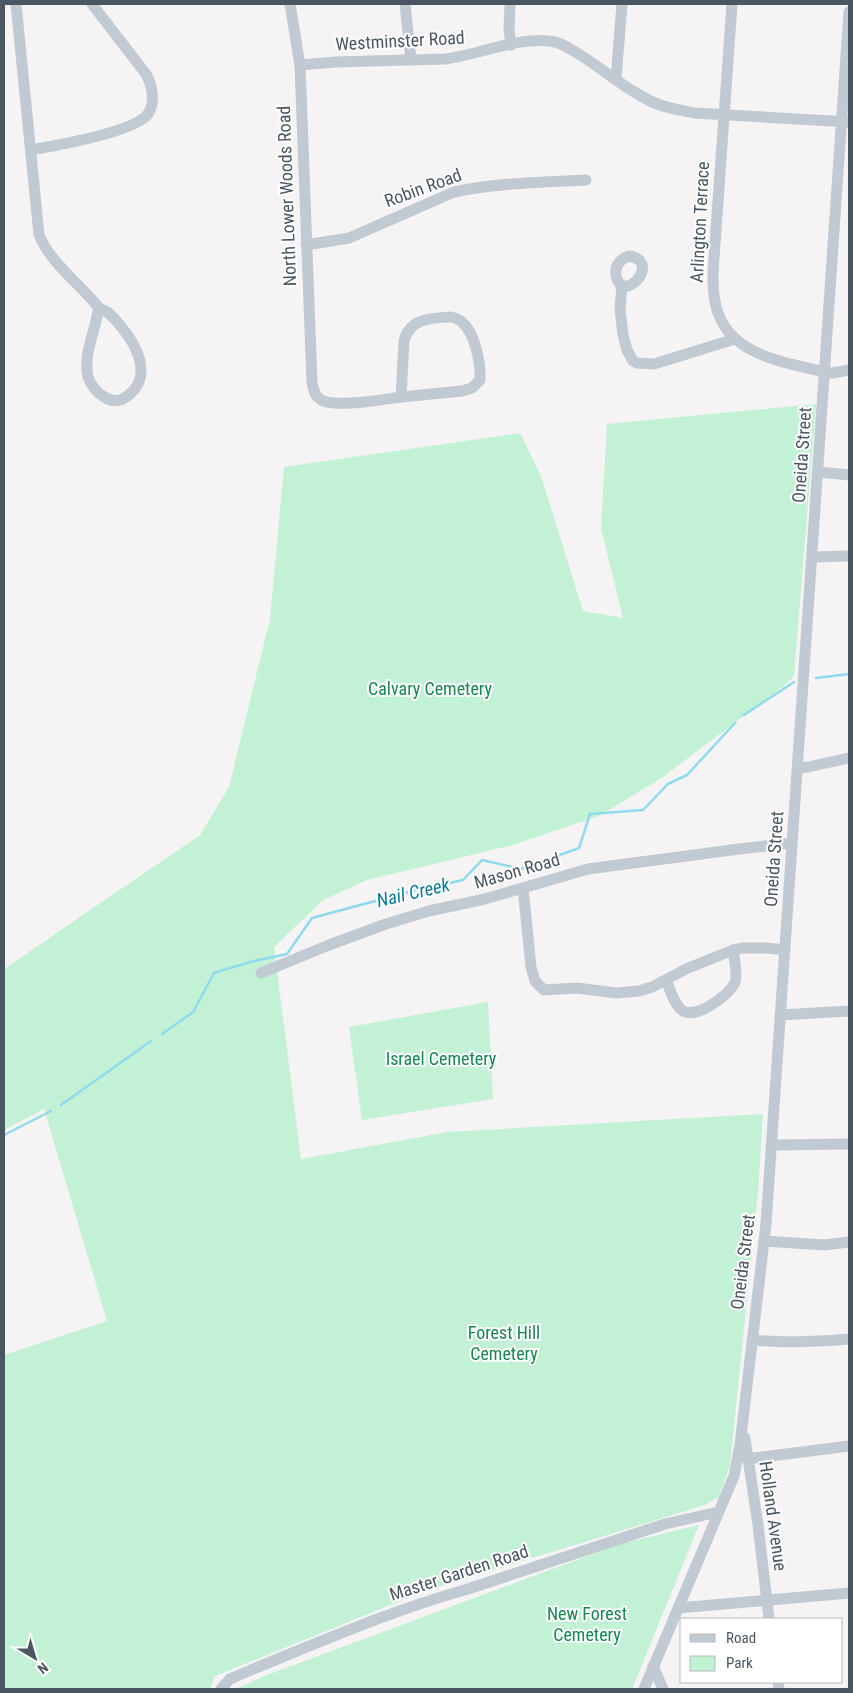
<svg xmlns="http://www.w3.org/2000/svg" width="853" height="1693" viewBox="0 0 853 1693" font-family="'Roboto Condensed',sans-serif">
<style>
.green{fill:#c3f1d5}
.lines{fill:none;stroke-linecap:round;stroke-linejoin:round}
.stream{stroke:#90daee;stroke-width:2.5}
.minor{stroke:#c1cad2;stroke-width:11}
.labels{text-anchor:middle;stroke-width:4;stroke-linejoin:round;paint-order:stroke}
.street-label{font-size:18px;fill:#4a5661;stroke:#fff}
.park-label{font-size:18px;fill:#17864f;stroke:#fff}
.water-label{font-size:19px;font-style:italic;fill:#0c7c9b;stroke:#fff}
</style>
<rect width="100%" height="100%" fill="#f5f3f3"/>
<g class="green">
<polygon points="816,404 794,676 786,684 663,777 599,816 513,845 367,880 323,900 274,947 301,1159 447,1132 763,1114 758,1193 730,1465 719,1497 705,1505 425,1591 215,1676 210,1689 4,1689 4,1355 107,1321 44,1109 4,1130 4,969 200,835 229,787 270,619 284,467 520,433 541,476 583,611 623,618 601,528 607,424"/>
<polygon points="488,1002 493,1099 362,1120 349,1027"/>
<polygon points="699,1525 632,1689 236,1689 267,1675 620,1544"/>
</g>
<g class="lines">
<g class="stream">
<polyline points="816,678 849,674"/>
<polyline points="744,715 794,682"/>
<polyline points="162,1034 193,1012 214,973 250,962 287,954 312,918 416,890 463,880 482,860 521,869 579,848 590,814 643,810 668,784 687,775 735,723"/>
<polyline points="61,1105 151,1041"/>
<polyline points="4,1135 51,1111"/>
</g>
<g class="minor">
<path d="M16 4 39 235C51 264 81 285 100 309"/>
<path d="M290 4 300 65 312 382C313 388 314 395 320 399 332 409 385 399 401 397"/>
<polyline points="405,4 411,60"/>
<polyline points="510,4 509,29 511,45"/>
<path d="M732 4 713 272C713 280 713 288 714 295 720 354 779 361 825 372L832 373 849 370"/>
<path d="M300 65 335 62 445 59C479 55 521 35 555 42 561 43 567 47 572 50 597 64 618 84 643 97 659 107 676 109 694 113L849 122"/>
<polyline points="616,79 622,4"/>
<path d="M31 150C54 146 135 132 148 114 156 102 152 85 146 74L92 4"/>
<path d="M306 245 349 238 454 192C497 183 542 182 586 180"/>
<path d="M629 256C658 261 633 293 621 285 615 280 614 268 619 263 621 259 625 258 629 256Z"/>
<polyline points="622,285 620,309 623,335 627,350 633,361 637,363 654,364 735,339"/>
<path d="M100 309C109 310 117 322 123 329 137 346 151 375 131 393 128 396 125 398 121 400 105 404 88 386 87 371 85 351 95 331 98 311Z"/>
<path d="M451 317C455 318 459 319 462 322 475 333 481 364 480 380L472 388 462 391 401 397 404 341C410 318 431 318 451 317Z"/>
<polyline points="818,472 849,475"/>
<polyline points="813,557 849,556"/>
<polyline points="798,768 808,767 849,758"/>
<polyline points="523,888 531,967 535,981 544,990 577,988 616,993 639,991 652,987 686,969 733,950 742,948 767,948 785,950"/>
<polyline points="261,973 329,945 386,924 429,911 485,899 588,869 739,849 792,843"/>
<path d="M666 980C670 989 674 1005 683 1011 697 1019 730 995 735 982 738 972 734 960 733 950"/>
<polyline points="780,1015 849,1011"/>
<polyline points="771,1145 849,1144"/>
<polyline points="764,1241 824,1245 849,1242"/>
<path d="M752 1340C785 1343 816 1342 849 1339"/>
<polyline points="745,1438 758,1525 769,1619"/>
<polyline points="747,1459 849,1446"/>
<polyline points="678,1608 849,1593"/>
<polyline points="653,1666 663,1689"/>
<polyline points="778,1682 779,1689"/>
<path d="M221 1689 230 1679 251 1670C322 1641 393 1610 468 1589L665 1524 718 1512"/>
<polyline points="644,1689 734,1476 740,1445 766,1224 849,12"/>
</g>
</g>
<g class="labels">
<g class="street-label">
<text transform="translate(400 41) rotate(-3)" y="6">Westminster Road</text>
<text transform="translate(423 188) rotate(-20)" y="6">Robin Road</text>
<text transform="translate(287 196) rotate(-92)" y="6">North Lower Woods Road</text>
<text transform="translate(700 222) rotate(-87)" y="6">Arlington Terrace</text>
<text transform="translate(802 455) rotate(-86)" y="6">Oneida Street</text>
<text transform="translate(774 859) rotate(-86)" y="6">Oneida Street</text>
<text transform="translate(517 871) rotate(-16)" y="6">Mason Road</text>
<text transform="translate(743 1262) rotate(-83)" y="6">Oneida Street</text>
<text transform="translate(773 1516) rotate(82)" y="6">Holland Avenue</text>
<text transform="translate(459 1573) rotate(-18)" y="6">Master Garden Road</text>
</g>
<g class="park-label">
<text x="430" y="695">Calvary Cemetery</text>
<text x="441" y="1065">Israel Cemetery</text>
<text x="504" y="1339">Forest Hill<tspan x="504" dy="21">Cemetery</tspan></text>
<text x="587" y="1620">New Forest<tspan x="587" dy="21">Cemetery</tspan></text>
</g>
<g class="water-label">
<text transform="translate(413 892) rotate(-13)" y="7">Nail Creek</text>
</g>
</g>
<rect width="853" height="1693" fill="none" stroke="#4a5661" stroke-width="10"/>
<rect x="680" y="1618" width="162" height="65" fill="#ffffff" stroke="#b7bbc0"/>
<rect x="690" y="1634" width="25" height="8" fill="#c1cad2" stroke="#b7bbc0"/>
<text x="726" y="1643" font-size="15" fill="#4a5661">Road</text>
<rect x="690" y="1656" width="25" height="15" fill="#c3f1d5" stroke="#b7bbc0"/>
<text x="726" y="1668" font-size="15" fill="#4a5661">Park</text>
<g transform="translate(35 1658) rotate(142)" stroke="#ffffff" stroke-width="4" paint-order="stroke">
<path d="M0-4L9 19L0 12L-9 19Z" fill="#4a5661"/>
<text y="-8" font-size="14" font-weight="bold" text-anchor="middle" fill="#4a5661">N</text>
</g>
</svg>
